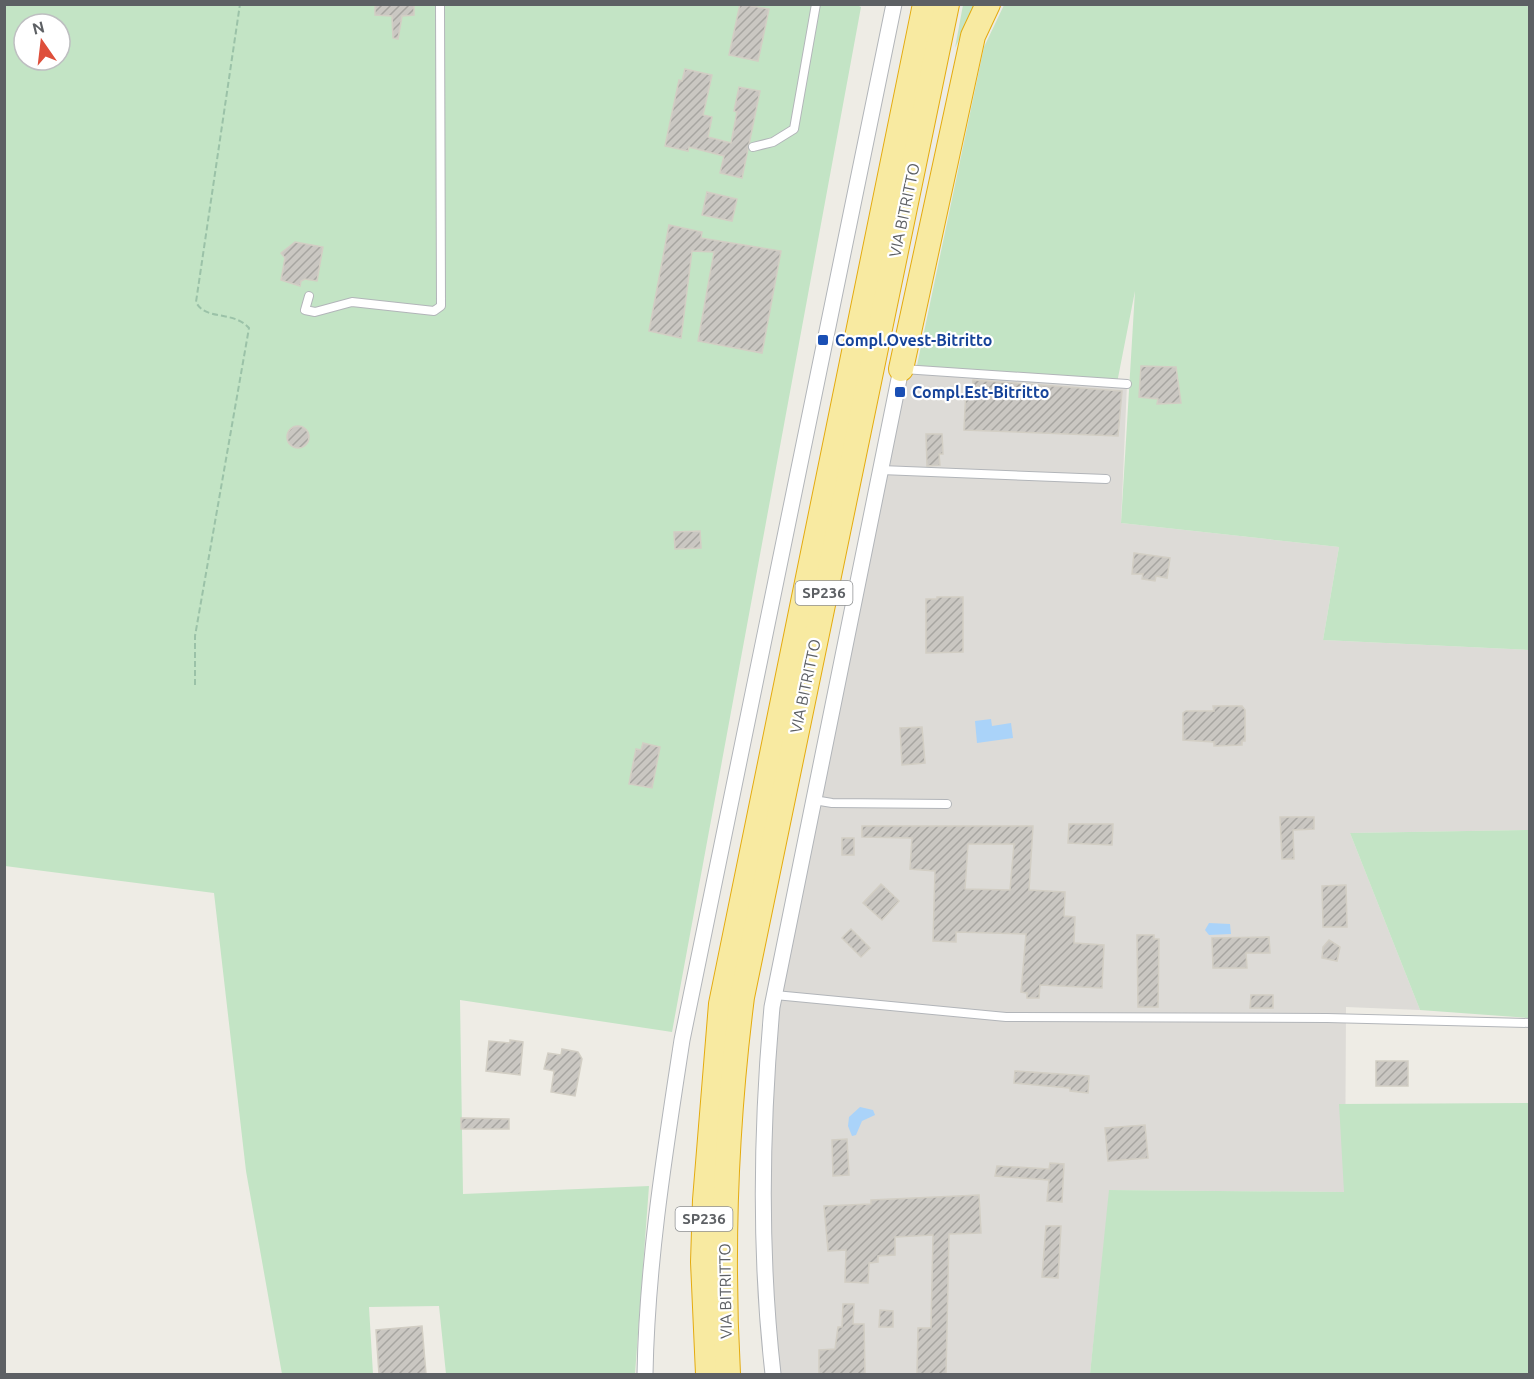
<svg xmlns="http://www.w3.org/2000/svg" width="1534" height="1379" viewBox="0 0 1534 1379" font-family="Ubuntu,sans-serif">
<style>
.industrial{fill:#dddbd7}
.green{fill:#c3e4c5;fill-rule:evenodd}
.water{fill:#aad3f9}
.building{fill:url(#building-hatch);stroke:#d2cec4;stroke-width:1.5;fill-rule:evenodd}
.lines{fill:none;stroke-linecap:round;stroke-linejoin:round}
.service-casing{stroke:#b2b5b9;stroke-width:10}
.minor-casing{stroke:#b2b5b9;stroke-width:17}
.trunk-casing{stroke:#e4ab0f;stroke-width:26}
.path{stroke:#9bc2a8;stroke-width:2;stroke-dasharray:6 3;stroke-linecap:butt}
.service{stroke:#fff;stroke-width:8}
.minor{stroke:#fff;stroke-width:15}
.trunk{stroke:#f8eaa1;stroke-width:24}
.transit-dot{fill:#1a4fb4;stroke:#fff;stroke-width:2}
.labels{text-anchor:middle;stroke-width:4.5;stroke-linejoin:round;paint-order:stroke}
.shield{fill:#fff;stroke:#8e9092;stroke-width:1.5}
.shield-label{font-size:15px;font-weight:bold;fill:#5d6064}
.street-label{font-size:16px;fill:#5d6064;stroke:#fff}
.transit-label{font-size:16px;font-weight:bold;fill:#164399;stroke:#fff;text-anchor:start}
</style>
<defs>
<pattern id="building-hatch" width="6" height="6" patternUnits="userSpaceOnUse" patternTransform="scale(1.5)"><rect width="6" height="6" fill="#cac7c2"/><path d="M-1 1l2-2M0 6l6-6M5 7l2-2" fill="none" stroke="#a7a5a1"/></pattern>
</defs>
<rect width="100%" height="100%" fill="#eeece5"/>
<polygon class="industrial" points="901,369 1127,384 1121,523 1339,547 1323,640 1529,650 1529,830 1350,833 1420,1010 1346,1007 1345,1192 1110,1190 1090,1374 766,1374 775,995"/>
<g class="green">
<path d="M855 4 861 7 672 1032 460 1000 463 1194 649 1186 635 1374H446L439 1306 369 1307 373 1374H282L246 1171 214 893 5 866V5ZM24 24H60V60H24Z"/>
<polygon points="963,5 975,5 955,48"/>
<polygon points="1004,5 1529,5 1529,650 1323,640 1339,547 1121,523 1135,291 1117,383 916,370 984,47"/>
<polygon points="1529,830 1529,1018 1420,1010 1350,833"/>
<polygon points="1529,1103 1529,1374 1090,1374 1109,1190 1344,1192 1339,1104"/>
</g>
<g class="water">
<polygon points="991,719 992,726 1011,723 1013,738 977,743 975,721"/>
<polygon points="1209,923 1230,924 1231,934 1209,935 1205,930"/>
<polygon points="860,1107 873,1110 875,1115 862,1121 856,1135 852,1136 848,1126 849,1117"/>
</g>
<g class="building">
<polygon points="375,4 414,4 414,15 402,16 398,39 393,38 392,16 375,15"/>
<polygon points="740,4 769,9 758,61 729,55"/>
<polygon points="685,69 712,75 703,115 712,117 708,137 731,143 737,112 734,111 739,87 760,91 742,178 720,173 724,156 689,147 688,151 665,146 679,80 682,81"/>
<polygon points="707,192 737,199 732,221 702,215"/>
<polygon points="669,225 702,232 701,238 781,251 762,353 698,341 714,252 692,251 681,338 649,331"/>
<polygon points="295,242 323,247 317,281 305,279 301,281 300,286 281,280 285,258 281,253"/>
<polygon points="1141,366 1176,367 1181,403 1157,404 1158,399 1139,397"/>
<polygon points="973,380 1122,391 1118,436 964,430 966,389 972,389"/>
<circle cx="298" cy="437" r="11"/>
<polygon points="926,434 942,434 943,454 939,454 940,465 927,466"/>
<polygon points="700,531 701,548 675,549 674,532"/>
<polygon points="1134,553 1170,558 1167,578 1156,576 1155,581 1142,579 1143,574 1132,574"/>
<polygon points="937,597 963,597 963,652 926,653 926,599 937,599"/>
<polygon points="1213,706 1242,706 1245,710 1245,741 1242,741 1242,745 1214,746 1214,742 1183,740 1183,713 1186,711 1214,711"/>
<polygon points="922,727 925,763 902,765 900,728"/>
<polygon points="643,743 660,747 652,788 629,784 636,749 641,750"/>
<polygon points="1280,817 1314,817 1314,829 1293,830 1294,859 1282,859"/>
<polygon points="1069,824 1113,824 1112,845 1068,843"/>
<path d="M862 826H1033L1029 890 1065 892 1064 916 1075 917 1074 943 1104 945 1102 988 1040 985 1039 998H1027V993L1021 992 1026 934 956 932V942L933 941 935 871 910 869 912 838 862 837ZM968 844H1014L1010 890 965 889Z"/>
<rect x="842" y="838" width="12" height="17"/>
<polygon points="881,884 899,901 882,920 863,903"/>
<polygon points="1346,885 1347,927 1323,927 1322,886"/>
<polygon points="851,929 870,948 861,957 842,938"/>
<polygon points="1137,935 1154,935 1154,939 1159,939 1158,1007 1138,1007"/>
<polygon points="1269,937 1270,953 1246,953 1247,968 1213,968 1212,938"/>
<polygon points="1329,940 1340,947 1337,961 1322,958 1323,947"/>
<polygon points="1251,995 1273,995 1273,1008 1250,1008"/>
<polygon points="510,1040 523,1042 520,1075 486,1071 489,1041 510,1043"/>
<polygon points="562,1049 578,1052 582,1059 575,1096 551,1092 554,1071 544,1069 548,1053 561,1055"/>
<rect x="1376" y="1061" width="32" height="25"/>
<polygon points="1015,1071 1089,1076 1088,1093 1070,1091 1070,1088 1014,1083"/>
<polygon points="461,1118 509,1119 509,1129 461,1129"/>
<polygon points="1145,1125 1148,1158 1108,1161 1105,1128"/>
<polygon points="847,1139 849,1175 833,1176 832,1140"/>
<polygon points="1050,1163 1064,1164 1062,1202 1047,1201 1049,1180 995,1176 997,1166 1049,1169"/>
<polygon points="979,1195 981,1233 949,1234 946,1374 917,1374 918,1328 931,1328 933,1235 895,1237 895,1255 878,1256 878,1262 869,1263 868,1283 845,1282 846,1250 828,1251 824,1206 871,1204 871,1200"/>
<polygon points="1046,1226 1061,1226 1058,1278 1042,1277"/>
<polygon points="843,1304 854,1304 853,1324 864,1324 865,1374 819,1374 819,1350 835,1349 838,1327 842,1327"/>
<polygon points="880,1310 893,1311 893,1327 879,1327"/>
<polygon points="422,1326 426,1374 379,1374 376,1330"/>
</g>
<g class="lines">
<defs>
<g id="service">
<polyline points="753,147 773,142 794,129 816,4"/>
<polyline points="309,296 305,310 315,312 352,302 434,311 441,306 440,4"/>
<polyline points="903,369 1127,384"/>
<polyline points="881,470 1106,479"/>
<polyline points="814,800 832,803 947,804"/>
<polyline points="775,995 1006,1017 1327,1018 1530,1023"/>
</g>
<g id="minor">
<path d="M645 1374C647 1262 665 1151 682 1040L894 4"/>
<path d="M773 1374C759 1251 761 1130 772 1007L901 369"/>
</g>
<g id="trunk">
<polyline points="901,369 973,36 988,4"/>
<polyline points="708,1374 703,1262 705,1200 721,1004 925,4"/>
<path d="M728 1374C721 1248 726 1123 742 997L947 4"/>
</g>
</defs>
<use href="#service" class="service-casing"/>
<use href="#minor" class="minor-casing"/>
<use href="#trunk" class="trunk-casing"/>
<path class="path" d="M195 685V636L249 328C233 310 205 321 196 302L240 4"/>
<use href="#service" class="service"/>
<use href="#minor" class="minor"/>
<use href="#trunk" class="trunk"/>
</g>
<g class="transit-dot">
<rect x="817" y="334" width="12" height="12" rx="3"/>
<rect x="894" y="386" width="12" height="12" rx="3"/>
</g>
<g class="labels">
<g class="shield">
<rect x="795.5" y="581" width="57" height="24" rx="4.5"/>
<rect x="675.5" y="1207" width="57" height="24" rx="4.5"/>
</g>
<g class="shield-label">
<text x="824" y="598">SP236</text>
<text x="704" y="1224">SP236</text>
</g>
<g class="street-label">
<text transform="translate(904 210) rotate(-78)" y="6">VIA BITRITTO</text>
<text transform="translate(805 686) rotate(-78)" y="6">VIA BITRITTO</text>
<text transform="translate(725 1291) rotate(-91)" y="6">VIA BITRITTO</text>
</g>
<g class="transit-label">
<text x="835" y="346">Compl.Ovest-Bitritto</text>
<text x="912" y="398">Compl.Est-Bitritto</text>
</g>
</g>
<rect width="1534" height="1379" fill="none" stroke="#5d6064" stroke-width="12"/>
<g transform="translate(42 42) rotate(346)"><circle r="28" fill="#ffffff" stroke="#bebfc1" stroke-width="1.5"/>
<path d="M0-4.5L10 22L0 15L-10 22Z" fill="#de4f3b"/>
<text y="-9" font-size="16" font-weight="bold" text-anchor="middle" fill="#5d6064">N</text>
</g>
</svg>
